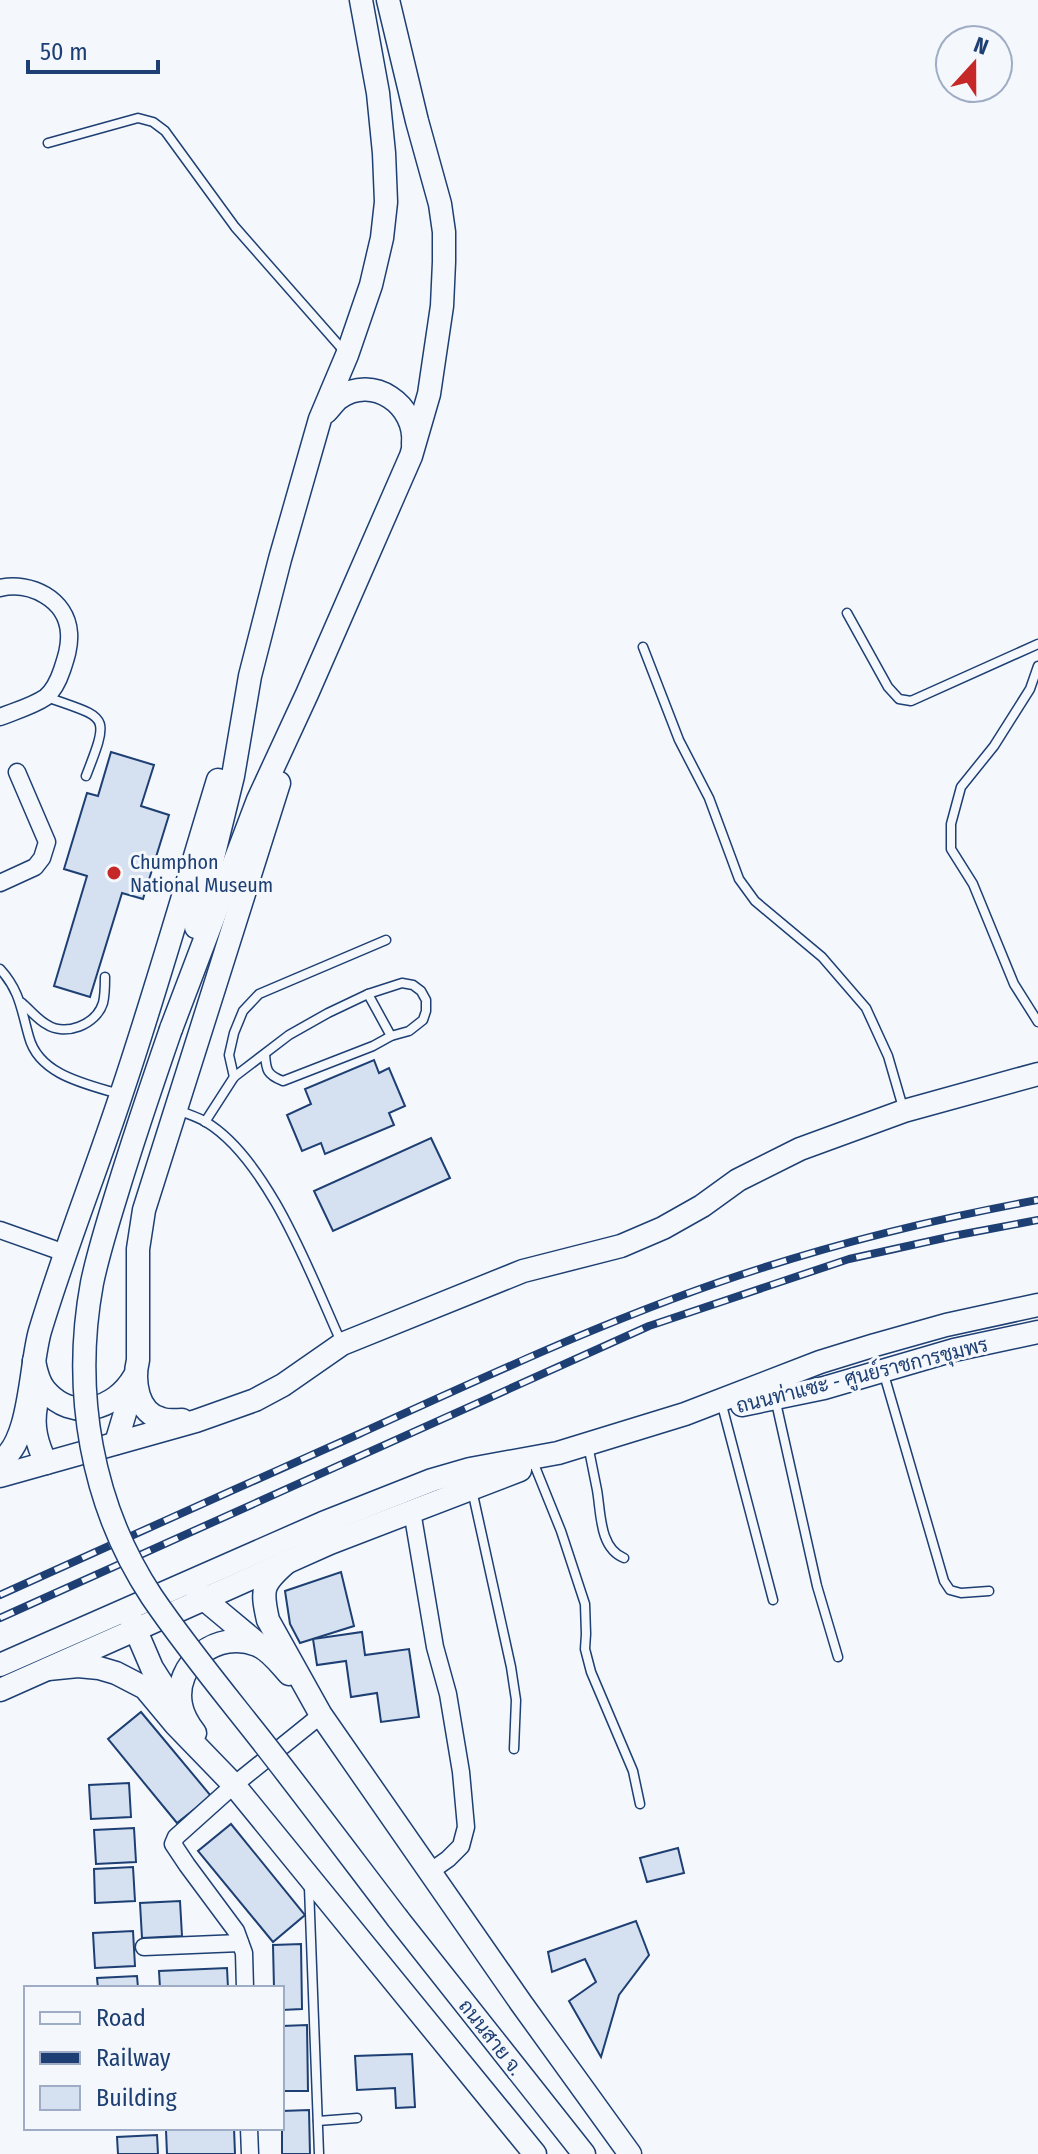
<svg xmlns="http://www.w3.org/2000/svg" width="1038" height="2154" viewBox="0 0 1038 2154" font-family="'Fira Sans Condensed',Sarabun,sans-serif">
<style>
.building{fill:#d5e0f0;stroke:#1d3f73;stroke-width:2}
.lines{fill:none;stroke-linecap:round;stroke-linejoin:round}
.lane-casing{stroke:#1d3f73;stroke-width:11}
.street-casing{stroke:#1d3f73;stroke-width:19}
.secondary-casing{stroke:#1d3f73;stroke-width:25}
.lane{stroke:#f4f7fb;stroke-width:8}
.street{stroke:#f4f7fb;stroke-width:16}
.secondary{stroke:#f4f7fb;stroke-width:22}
.rail-casing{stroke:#1d3f73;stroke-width:8}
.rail{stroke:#f4f7fb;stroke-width:5;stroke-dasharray:15;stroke-linecap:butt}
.secondary-bridge-casing{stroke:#1d3f73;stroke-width:25;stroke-linecap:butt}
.secondary-bridge{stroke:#f4f7fb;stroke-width:22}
.poi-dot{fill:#c62828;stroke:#f4f7fb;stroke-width:3}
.labels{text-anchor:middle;stroke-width:6;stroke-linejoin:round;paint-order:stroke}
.poi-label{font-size:20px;fill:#1d3f73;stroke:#f4f7fb;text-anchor:start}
.street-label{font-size:20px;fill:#1d3f73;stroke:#f4f7fb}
</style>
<rect width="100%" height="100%" fill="#f4f7fb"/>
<g class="building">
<polygon points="111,752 154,765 141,806 169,815 143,899 122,893 90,997 54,986 87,876 64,869 87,793 98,796"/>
<polygon points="374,1060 379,1073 389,1068 405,1106 389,1113 394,1125 325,1154 321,1143 302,1151 287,1115 311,1104 305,1089"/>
<polygon points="431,1138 450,1178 333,1231 314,1191"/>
<polygon points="341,1572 354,1626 300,1643 290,1624 285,1591"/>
<polygon points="362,1632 365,1655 409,1649 419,1717 381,1722 377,1693 351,1697 346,1661 317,1665 313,1639"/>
<polygon points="141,1712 211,1796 177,1823 108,1739"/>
<polygon points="129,1783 131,1817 91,1819 89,1785"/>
<polygon points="231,1824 305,1915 273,1942 198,1851"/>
<polygon points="134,1828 136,1862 96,1864 94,1830"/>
<polygon points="678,1848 684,1873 647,1882 640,1858"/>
<polygon points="133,1867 135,1901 95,1903 94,1869"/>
<polygon points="180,1901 182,1936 142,1938 140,1903"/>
<polygon points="636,1921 649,1955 619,1995 601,2057 569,2001 596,1982 585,1959 552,1972 548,1952"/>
<polygon points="133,1931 135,1966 95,1968 93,1933"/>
<polygon points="301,1944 302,2009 282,2010 282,1988 274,1988 273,1945"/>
<polygon points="227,1968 228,1988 160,1988 159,1971"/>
<polygon points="137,1976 138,1988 98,1988 97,1978"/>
<polygon points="307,2025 308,2091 282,2091 282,2026"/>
<polygon points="412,2054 415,2107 396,2108 395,2088 357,2090 355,2056"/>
<polygon points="309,2110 310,2154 282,2154 282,2111"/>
<polygon points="234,2128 235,2154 167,2154 166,2130"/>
<polygon points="157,2135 158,2154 118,2154 117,2137"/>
</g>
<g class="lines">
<defs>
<g id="lane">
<polyline points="48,143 138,118 153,122 165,131 235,227 344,351"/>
<polyline points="847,613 888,687 899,699 911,701 1038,644"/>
<polyline points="643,647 679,740 709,798 739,879 755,901 822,957 866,1008 888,1056 904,1111"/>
<polyline points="1038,666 1030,689 994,746 961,787 951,824 951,849 973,884 1014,984 1038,1022"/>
<path d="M47 697C107 719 111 712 86 776"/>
<path d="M0 969C20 991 21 1009 29 1037 39 1075 86 1084 119 1094"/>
<polyline points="368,994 391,1036"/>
<path d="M22 1003C30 1010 37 1019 46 1024 65 1037 96 1025 103 1003 105 995 105 985 105 977"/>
<polyline points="234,1077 229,1055 234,1033 243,1011 259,994 386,940"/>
<path d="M178 1110C187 1114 198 1117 206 1122 269 1160 312 1278 342 1344"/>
<path d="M205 1122 234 1077 289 1035 328 1013 368 994 402 983 413 985 421 991 426 1000V1011L423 1020 409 1031 391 1036 373 1046 283 1081C267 1075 266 1070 265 1054"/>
<polyline points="883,1371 944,1581 950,1590 961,1593 989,1591"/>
<polyline points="775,1398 817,1586 838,1657"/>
<polyline points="723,1409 773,1600"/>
<path d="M588 1445C591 1460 594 1475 597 1490 601 1512 599 1548 624 1558"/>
<polyline points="534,1464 561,1531 585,1604 586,1634 585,1649 591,1672 633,1771 640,1804"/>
<polyline points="472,1490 511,1667 516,1700 514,1749"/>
<polyline points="309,1887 319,2154"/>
<polyline points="318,2121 357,2118"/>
</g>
<g id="street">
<path d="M0 588C30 581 67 599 69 633 70 646 66 658 62 670 59 679 54 690 46 697 33 706 15 711 0 717"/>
<polyline points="0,883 35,867 42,858 47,842 17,772"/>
<polyline points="0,1230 65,1253"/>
<polyline points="412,1511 435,1647 448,1694 461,1772 466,1827 461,1846 448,1859 431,1871"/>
<polyline points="144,1947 240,1943"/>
<polyline points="245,1988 244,1953 236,1931 187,1865 173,1844 176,1837 234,1785 321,1715"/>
<polyline points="249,2128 250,2154"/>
</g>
<g id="secondary">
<path d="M326 412C330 408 334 402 339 398 373 374 417 405 413 444"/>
<polyline points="196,927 233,776 250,676 280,559 320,419 347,355 371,285 382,238 386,202 384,153 378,93 361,0"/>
<polyline points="171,1029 258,800 307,694 411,456 429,394 442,306 444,262 444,232 440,204 417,121 388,0"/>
<path d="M34 1361C36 1371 38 1382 45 1390 72 1422 115 1410 134 1377"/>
<polyline points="742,1405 824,1388 954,1350 1038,1332"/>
<path d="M36 1406C32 1427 37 1444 46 1463"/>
<path d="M182 1420C176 1420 168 1421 162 1419 137 1413 133 1381 138 1360V1249L144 1210 279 783"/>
<polyline points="116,1443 125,1413 127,1388"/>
<path d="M0 1461C31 1443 30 1365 40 1331 64 1251 95 1174 121 1095 156 991 186 885 218 780"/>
<polyline points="0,1476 196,1421 255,1400 283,1385 342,1344 523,1271 621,1246 663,1228 702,1206 738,1180 800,1149 904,1111 1038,1074"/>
<path d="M286 1563C262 1584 261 1589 268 1620L321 1715 521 2003 630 2154"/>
<polyline points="197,1590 204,1599 258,1644"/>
<polyline points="131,1619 152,1668 180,1712"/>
<polyline points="0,1665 323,1523 432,1480 470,1469 558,1453 685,1414 820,1362 875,1345 946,1325 1038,1305"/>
<polyline points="48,1669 78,1666 99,1668 116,1673 145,1688 175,1724 234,1785 535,2154"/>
<polyline points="0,1690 330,1543 520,1470"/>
<path d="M195 1733C188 1724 183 1716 181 1705 173 1663 218 1629 257 1645 270 1650 280 1664 289 1674"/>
<polyline points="398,1919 584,2154"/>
</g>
</defs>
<use href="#lane" class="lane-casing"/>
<use href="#street" class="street-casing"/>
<use href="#secondary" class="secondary-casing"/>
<use href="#lane" class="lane"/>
<use href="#street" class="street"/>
<use href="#secondary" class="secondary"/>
<defs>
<g id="rail">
<path d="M0 1595C120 1541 239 1487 359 1434 491 1374 623 1312 762 1268 853 1239 945 1217 1038 1200"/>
<polyline points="0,1618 649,1326 849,1259 953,1236 1038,1220"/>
</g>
</defs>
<use href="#rail" class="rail-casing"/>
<use href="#rail" class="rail"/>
<defs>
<path id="secondary-bridge" d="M171 1029C152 1084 133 1140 116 1196 107 1225 98 1254 92 1283 72 1391 91 1505 152 1597 186 1647 225 1694 262 1741 308 1800 353 1860 398 1919"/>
</defs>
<use href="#secondary-bridge" class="secondary-bridge-casing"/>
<use href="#secondary-bridge" class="secondary-bridge"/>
</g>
<circle class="poi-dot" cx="114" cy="873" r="8"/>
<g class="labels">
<g class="poi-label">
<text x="130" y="869">Chumphon<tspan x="130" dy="23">National Museum</tspan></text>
</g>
<g class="street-label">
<text transform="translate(862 1375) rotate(-14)" y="7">ถนนท่าแซะ - ศูนย์ราชการชุมพร</text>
<text transform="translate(491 2037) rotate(52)" y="7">ถนนสาย จ.</text>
</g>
</g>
<rect x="24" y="1986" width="260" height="144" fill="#f4f7fb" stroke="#9eadc5" stroke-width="2"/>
<rect x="40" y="2012" width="40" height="12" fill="#f4f7fb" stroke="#9eadc5" stroke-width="2"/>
<text x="96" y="2026" font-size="24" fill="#1d3f73">Road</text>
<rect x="40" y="2052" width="40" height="12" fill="#1d3f73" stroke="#9eadc5" stroke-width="2"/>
<text x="96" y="2066" font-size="24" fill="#1d3f73">Railway</text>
<rect x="40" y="2086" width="40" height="24" fill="#d5e0f0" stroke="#9eadc5" stroke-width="2"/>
<text x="96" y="2106" font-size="24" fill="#1d3f73">Building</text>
<g transform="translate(974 64) rotate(21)"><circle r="38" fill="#f4f7fb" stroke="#9eadc5" stroke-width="2"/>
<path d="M0-6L14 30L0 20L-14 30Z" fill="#c62828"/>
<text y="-12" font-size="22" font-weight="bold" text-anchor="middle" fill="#1d3f73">N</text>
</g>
<path d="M28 60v12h130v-12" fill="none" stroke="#1d3f73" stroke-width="4"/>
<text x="40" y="60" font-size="24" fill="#1d3f73" stroke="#f4f7fb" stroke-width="6" paint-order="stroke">50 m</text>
</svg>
